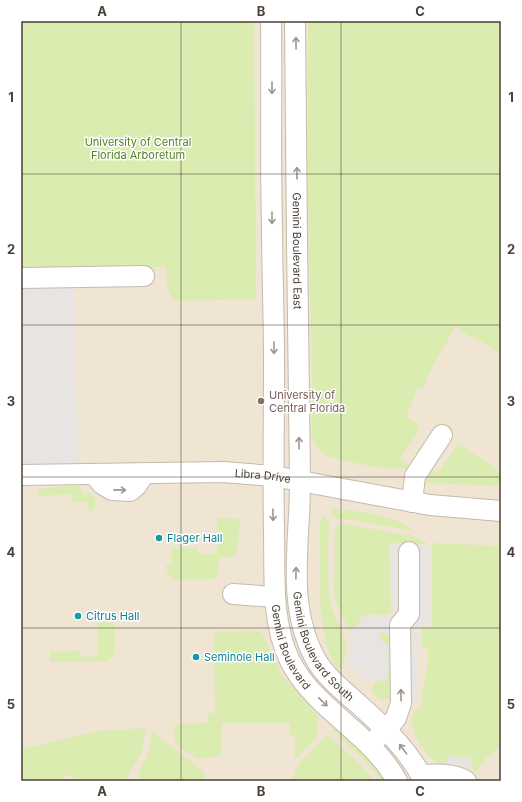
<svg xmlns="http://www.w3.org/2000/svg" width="522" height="802" viewBox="0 0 522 802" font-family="Inter,sans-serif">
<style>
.education{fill:#f0e4d3}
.green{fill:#daecb0}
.parking{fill:#e7e4e1}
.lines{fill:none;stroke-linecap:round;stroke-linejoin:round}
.minor-casing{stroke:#c5baae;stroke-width:22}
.minor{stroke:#fff;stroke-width:20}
.oneway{stroke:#9c9691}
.grid{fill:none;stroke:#4b4037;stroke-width:1;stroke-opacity:0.55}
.education-dot{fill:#8d6e63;stroke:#fff;stroke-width:1.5}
.culture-dot{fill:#0f9aa8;stroke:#fff;stroke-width:1.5}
.labels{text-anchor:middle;stroke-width:3;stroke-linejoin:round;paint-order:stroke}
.park-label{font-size:11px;fill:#558225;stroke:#fff}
.street-label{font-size:11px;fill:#4b4037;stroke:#fff}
.education-label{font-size:11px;fill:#785e54;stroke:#fff;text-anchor:start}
.culture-label{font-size:11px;fill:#0d838f;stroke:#fff;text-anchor:start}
.neatline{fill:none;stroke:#4b4037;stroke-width:1.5}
.grid-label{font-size:13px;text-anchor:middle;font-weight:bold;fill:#4b4037}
</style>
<rect width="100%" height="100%" fill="#f6f1ea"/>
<rect class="education" x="21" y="21" width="480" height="760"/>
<g class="green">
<path d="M21 21H254L256 299 179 301C164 297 168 279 166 267L21 274Z"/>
<path d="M308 21H501V354L474 337H471L455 327 429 373 424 388 418 387 406 417 419 424 416 435 400 458 409 466 407 470 400 467C390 474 337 458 323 455L312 439V372L308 209Z"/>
<polygon points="458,444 493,466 493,468 501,473 501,486 429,483 424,478 430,468 438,473"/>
<path d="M69 486H79L81 490 82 494H86L89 492C98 502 96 498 94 510L88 511 87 501 72 502 71 494 38 496V489Z"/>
<path d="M333 508 338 509 342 514 347 510C370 513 395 516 414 531L346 519H337L330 510Z"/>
<path d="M323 515 330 524C326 550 327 578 331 604 331 609 334 613 336 618 345 636 351 652 339 670 315 642 320 559 320 522Z"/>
<path d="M217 518 240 519C239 526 239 553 233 556 230 558 224 557 220 558L217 578 214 579 175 580C169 576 166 572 166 565H172L171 548H198V554H217Z"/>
<path d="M344 524 413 536 427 543V545L412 543V541L408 540 407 543H389L391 613C384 615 380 616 374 613L371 615 361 616 360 621 350 631 334 598 335 530 338 526Z"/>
<path d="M432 543 501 546V744L499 747 498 746 492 755 489 754 475 773 470 758 448 756V767L437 765C436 761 434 761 431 758 422 748 404 724 415 711 417 708 420 707 422 705V694L428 665V647H421L422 627H432Z"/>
<path d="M97 622C103 622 111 620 115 627V651L112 656 106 661 51 662 50 652 80 651V657L98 656Z"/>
<polygon points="261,631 281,674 318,716 317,736 295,760 295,736 290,736 290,723 222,723 221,756 197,759 175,743 174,726 179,724 208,723 208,713 215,713 214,632"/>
<polygon points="382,632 386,633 391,636 394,700 380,700 371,691 376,680 385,682 379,636 380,633"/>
<path d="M336 726 360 747 388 781H381C369 761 349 747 332 730Z"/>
<polygon points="146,728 141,754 125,781 79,781 66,774 62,781 21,781 21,749 99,731"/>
<path d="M152 732 203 771 207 781H140C137 768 144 766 148 754 150 747 151 739 152 732Z"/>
<polygon points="327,735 361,765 374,781 292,781 299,763"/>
</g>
<g class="parking">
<polygon points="74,282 78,463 21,464 21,284"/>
<polygon points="391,543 429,546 429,624 419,625 417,697 405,710 391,636 386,633 380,633 379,636 379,639 389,647 388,678 385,682 358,677 361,669 359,665 349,674 350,632 359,624 362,617 393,616"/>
<polygon points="448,756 470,758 468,772 480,781 451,781 448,770"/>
</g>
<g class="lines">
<defs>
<g id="minor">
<path id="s1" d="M271 21C272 88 270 156 272 223 272 269 274 314 274 360 274 418 273 476 274 534 275 577 271 621 290 661 315 710 371 733 397 781"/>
<path id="s2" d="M295 21C297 173 297 326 300 478 301 537 285 603 315 658 324 675 341 689 356 702 382 725 408 749 424 781"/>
<polyline points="21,278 144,276"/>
<polyline points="94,474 102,484 112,490 130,491 136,486 145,473"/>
<path id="s3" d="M21 475 223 472 273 476 430 505 501 511"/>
<polyline points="412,502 415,476 442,435"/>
<polyline points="233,594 275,597"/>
<polyline points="377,738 386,730 396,718 401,703 400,625 409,614 409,552"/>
<path d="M421 775C436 774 453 773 466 781"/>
</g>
</defs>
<use href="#minor" class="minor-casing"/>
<use href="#minor" class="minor"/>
</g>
<defs><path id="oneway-shaft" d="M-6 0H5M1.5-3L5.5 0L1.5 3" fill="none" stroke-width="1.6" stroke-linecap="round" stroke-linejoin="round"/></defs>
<g class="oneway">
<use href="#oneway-shaft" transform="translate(296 43) rotate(-91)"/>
<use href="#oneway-shaft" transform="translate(272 88) rotate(90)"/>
<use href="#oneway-shaft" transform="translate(297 173) rotate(-90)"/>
<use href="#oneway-shaft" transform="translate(272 218) rotate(90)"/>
<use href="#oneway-shaft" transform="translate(274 348) rotate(90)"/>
<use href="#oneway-shaft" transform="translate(299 443) rotate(-90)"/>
<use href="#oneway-shaft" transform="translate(120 490) rotate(1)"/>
<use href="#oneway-shaft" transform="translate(273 515) rotate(89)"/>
<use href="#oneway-shaft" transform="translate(296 573) rotate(-89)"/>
<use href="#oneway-shaft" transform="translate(401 695) rotate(-91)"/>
<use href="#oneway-shaft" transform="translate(323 702) rotate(44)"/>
<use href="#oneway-shaft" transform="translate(403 749) rotate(-127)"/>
</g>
<path class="grid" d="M181 21V781M341 21V781M21 174H501M21 325H501M21 477H501M21 628H501"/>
<circle class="education-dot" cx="261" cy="401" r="4"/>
<g class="culture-dot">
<circle cx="159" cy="538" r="4"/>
<circle cx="78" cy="616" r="4"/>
<circle cx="196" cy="657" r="4"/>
</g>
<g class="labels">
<g class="park-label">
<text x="138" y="146">University of Central<tspan x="138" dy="13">Florida Arboretum</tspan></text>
</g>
<g class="street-label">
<text dy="4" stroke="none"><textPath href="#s2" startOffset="230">Gemini Boulevard East</textPath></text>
<text dy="4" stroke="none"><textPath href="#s3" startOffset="242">Libra Drive</textPath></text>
<text dy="4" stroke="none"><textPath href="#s2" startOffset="633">Gemini Boulevard South</textPath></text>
<text dy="4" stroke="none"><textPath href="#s1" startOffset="629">Gemini Boulevard</textPath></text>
</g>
<g class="education-label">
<text x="269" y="399">University of<tspan x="269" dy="13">Central Florida</tspan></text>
</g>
<g class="culture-label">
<text x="167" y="542">Flager Hall</text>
<text x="86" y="620">Citrus Hall</text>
<text x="204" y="661">Seminole Hall</text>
</g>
</g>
<rect width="522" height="802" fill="none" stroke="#ffffff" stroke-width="44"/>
<rect x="22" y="22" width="478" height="758" class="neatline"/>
<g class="grid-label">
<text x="102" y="16">A</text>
<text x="261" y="16">B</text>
<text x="420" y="16">C</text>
<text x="11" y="102">1</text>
<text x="511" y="102">1</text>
<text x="11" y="254">2</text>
<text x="511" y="254">2</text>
<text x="11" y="406">3</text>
<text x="511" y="406">3</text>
<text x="11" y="557">4</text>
<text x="511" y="557">4</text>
<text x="11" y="709">5</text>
<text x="511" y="709">5</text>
<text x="102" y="796">A</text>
<text x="261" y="796">B</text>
<text x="420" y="796">C</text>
</g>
</svg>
